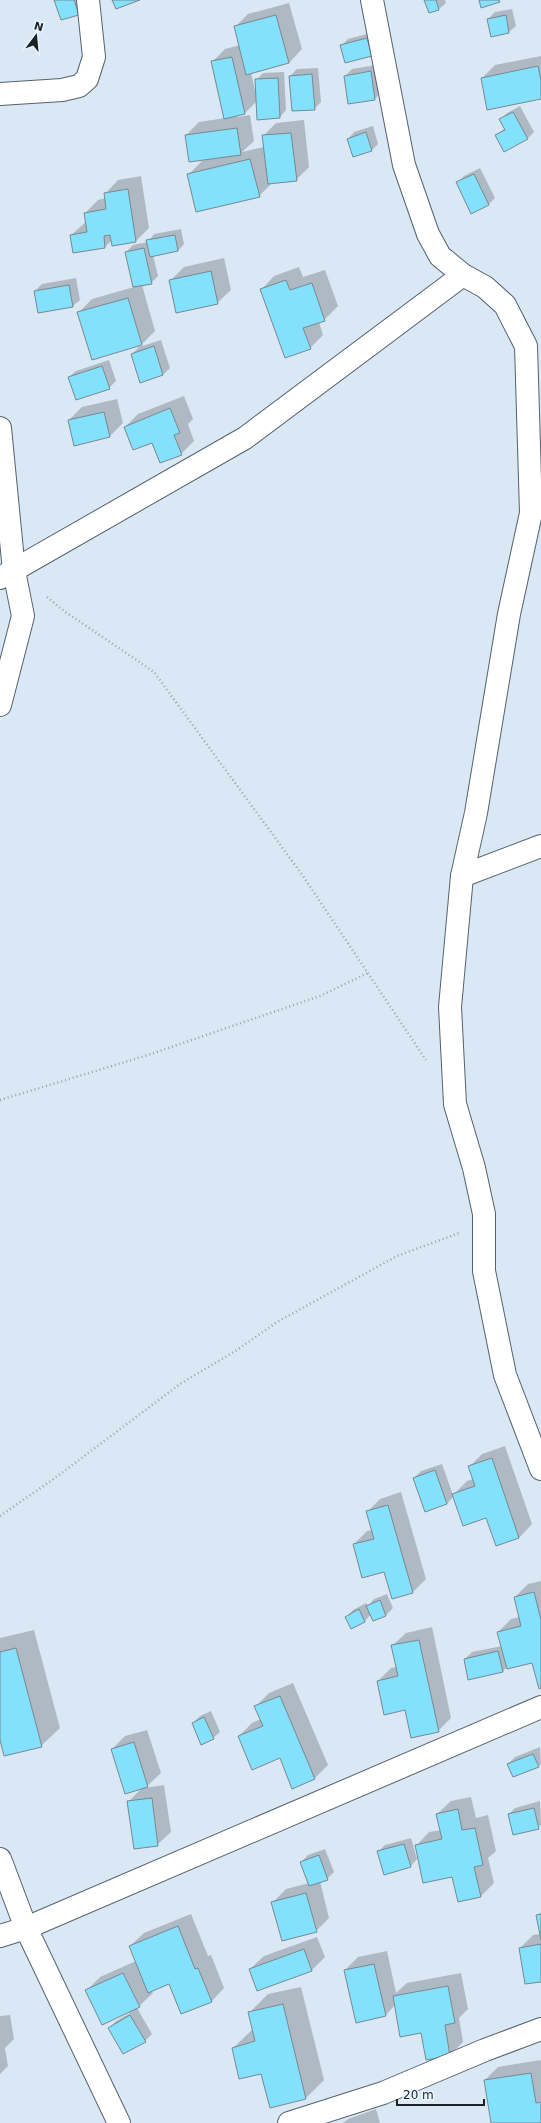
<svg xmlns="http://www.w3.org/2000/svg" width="541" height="2123" viewBox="0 0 541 2123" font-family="'DejaVu Sans',sans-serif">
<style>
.shadow{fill:#0003}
.building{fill:#84e1fe;stroke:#76898f}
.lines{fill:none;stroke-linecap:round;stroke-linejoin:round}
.minor-casing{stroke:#55616c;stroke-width:24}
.path{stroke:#97a2ac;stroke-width:2.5;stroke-dasharray:1 3;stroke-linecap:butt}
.minor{stroke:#fff;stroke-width:22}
</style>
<rect width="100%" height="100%" fill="#dae8f5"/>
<g class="shadow">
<polygon points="55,0 83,0 78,14"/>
<polygon points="425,0 445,0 446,3 439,9 429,12"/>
<polygon points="289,3 302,49 289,63 251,72 255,91 256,80 263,73 284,72 286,110 280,117 257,101 244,114 237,115 237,117 250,115 254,141 242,152 264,147 263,136 276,123 304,120 309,167 296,180 272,183 259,196 188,175 202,161 210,159 186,135 199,122 225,118 212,62 225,49 240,45 235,27 248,14"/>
<polygon points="512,9 516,26 509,32 492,36 488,19 495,12"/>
<polygon points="374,32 372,55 342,45 348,39"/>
<polygon points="541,56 541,98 482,78 495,65"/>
<polygon points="377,65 381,92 375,99 345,76 352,69"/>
<polygon points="318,68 321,102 314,109 290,76 297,69"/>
<polygon points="520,106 534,132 527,139 497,135 505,128 501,119 507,113"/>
<polygon points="373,126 378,144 371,151 348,139 354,132"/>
<polygon points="480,168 495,198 488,205 457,183 464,176"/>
<polygon points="141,176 149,228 136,241 113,245 112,240 105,247 74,252 71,235 87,221 85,213 98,200 106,198 105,194 118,180"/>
<polygon points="181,229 184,244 178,251 153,255 158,276 151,283 142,285 155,331 142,344 92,359 78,313 92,299 134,287 126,252 133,245 148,242 154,234"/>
<polygon points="224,258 231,290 217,303 171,280 184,267"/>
<polygon points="299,267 303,277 325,270 338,306 324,320 319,322 323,335 310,348 261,290 274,276"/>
<polygon points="76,278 80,300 73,306 35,291 42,284"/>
<polygon points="161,340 170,368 163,375 141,382 132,354 139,347"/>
<polygon points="109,360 116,381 109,388 69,377 76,371"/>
<polygon points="184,396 193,419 188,424 194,441 181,454 125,427 138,414"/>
<polygon points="117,399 123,423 109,437 69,420 82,407"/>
<polygon points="505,1446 532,1524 519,1538 454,1496 447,1504 414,1478 421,1471 442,1464 453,1495 467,1481 473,1479 469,1467 482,1454"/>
<polygon points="401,1492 426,1579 413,1592 392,1597 385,1570 354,1544 367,1531 372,1530 367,1512 380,1499"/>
<polygon points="541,1581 541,1687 532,1662 507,1667 502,1672 465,1659 472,1652 502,1646 498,1632 511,1619 520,1617 515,1597 528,1584"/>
<polygon points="387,1594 393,1608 386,1615 373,1620 371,1614 365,1621 351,1627 346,1617 353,1610 366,1603 368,1606 374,1599"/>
<polygon points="432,1627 451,1718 438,1731 405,1709 378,1681 391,1668 397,1667 392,1646 406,1633"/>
<polygon points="34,1630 60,1728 41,1746 0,1736 0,1638"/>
<polygon points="293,1683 328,1765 315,1778 293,1787 280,1757 239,1736 252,1723 261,1719 255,1707 269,1693"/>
<polygon points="211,1711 220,1732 213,1738 193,1723 200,1716"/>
<polygon points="147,1730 161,1773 145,1788 164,1785 171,1832 157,1845 128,1802 143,1787 112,1749 125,1736"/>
<polygon points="540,1747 541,1764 538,1766 508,1764 515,1757"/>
<polygon points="471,1797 476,1818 488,1815 496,1851 488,1858 494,1883 481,1896 416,1846 429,1832 441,1830 437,1814 451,1801"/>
<polygon points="540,1801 541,1825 513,1834 509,1814 515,1808"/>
<polygon points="411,1838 417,1859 411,1866 378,1852 385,1845"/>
<polygon points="325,1849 334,1872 327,1879 320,1881 329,1918 316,1931 272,1903 286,1889 309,1883 301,1862 308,1855"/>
<polygon points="541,1912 541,1981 520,1948 533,1935 541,1934 538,1915"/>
<polygon points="191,1914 208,1956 211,1955 224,1988 211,2002 170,1982 151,1990 153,1993 137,2008 152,2034 145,2041 124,2053 109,2028 116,2021 130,2013 129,2012 87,1990 100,1977 136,1961 130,1946 144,1933"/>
<polygon points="317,1937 325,1957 312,1970 258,1990 250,1969 264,1956"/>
<polygon points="387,1951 396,1993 407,1983 461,1973 468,2009 459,2018 463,2042 450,2055 422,2032 395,2005 385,2016 345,1970 358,1957"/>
<polygon points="301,1987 324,2080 306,2098 262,2073 233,2048 253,2029 249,2013 268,1994"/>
<polygon points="10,2015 14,2039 5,2048 8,2066 0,2074 0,2016"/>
<polygon points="541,2060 541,2123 492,2123 485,2080 498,2067"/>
<polygon points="376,2109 380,2123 343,2123 348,2119"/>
</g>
<g class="building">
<polygon points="54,0 74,0 79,15 61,20"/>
<polygon points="112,0 140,0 116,9"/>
<polygon points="424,0 436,0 439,10 429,13"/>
<polygon points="479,0 499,0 500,2 481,8"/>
<polygon points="276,15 289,63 246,75 234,26"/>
<polygon points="506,15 509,33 491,37 487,19"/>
<polygon points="367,38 372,56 345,63 340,45"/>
<polygon points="232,57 245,114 224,119 211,61"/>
<polygon points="538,66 541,80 541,99 487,110 481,78"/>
<polygon points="371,71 375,100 348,104 344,76"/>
<polygon points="312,74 315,110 292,111 289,76"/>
<polygon points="278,78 280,118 257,120 255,79"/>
<polygon points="513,112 528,139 504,152 495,135 505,130 499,119"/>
<polygon points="237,128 241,155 189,162 185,135"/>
<polygon points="366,132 372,151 353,157 347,139"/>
<polygon points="291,133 297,181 268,184 262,135"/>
<polygon points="250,159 260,197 196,212 187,174"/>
<polygon points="474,174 489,205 471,214 456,182"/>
<polygon points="128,189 136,242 112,246 110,235 104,236 105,248 73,253 70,235 87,232 84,213 106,209 104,193"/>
<polygon points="175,235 178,251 150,257 146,240"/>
<polygon points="144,248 152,284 133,287 125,252"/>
<polygon points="211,271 218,304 176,313 169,280"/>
<polygon points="286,280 290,290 312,283 325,321 303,328 311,349 285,358 260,289"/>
<polygon points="69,285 73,307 38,313 34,291"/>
<polygon points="128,298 142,345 92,360 77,312"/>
<polygon points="154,346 163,375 140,383 131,354"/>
<polygon points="102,366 110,389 76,400 68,377"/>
<polygon points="170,408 180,433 174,435 182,455 160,463 152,443 133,450 124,427"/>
<polygon points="104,412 110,437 74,446 68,420"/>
<polygon points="492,1458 519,1538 496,1546 486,1518 463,1526 452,1494 475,1486 468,1466"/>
<polygon points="435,1470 447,1504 425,1512 413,1478"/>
<polygon points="388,1505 413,1593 392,1599 384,1572 362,1578 353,1544 374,1539 366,1511"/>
<polygon points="534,1592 541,1620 541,1688 539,1689 532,1663 507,1669 497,1632 521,1626 514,1597"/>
<polygon points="380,1600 386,1616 373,1621 366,1606"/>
<polygon points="359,1609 365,1622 351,1629 345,1617"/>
<polygon points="419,1640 439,1732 411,1738 405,1710 384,1715 377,1681 398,1676 391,1645"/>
<polygon points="16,1648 42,1747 4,1756 0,1740 0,1652"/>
<polygon points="498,1651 503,1672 468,1680 464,1659"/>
<polygon points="280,1696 315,1779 292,1789 280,1758 252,1770 238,1736 263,1726 254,1706"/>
<polygon points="204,1717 214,1739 201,1745 192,1723"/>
<polygon points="134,1742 148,1787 125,1794 111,1749"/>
<polygon points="533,1754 539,1767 513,1777 507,1764"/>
<polygon points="152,1798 158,1846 134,1849 127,1801"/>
<polygon points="534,1808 539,1829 513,1835 508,1814"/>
<polygon points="458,1809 462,1830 475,1828 483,1865 474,1867 481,1897 458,1902 452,1877 423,1883 415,1845 442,1839 436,1814"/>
<polygon points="404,1844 411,1867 384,1875 377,1851"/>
<polygon points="319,1855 328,1880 309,1886 300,1862"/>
<polygon points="306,1893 317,1932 282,1941 271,1902"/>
<polygon points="541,1914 541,1940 536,1915"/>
<polygon points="178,1926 195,1969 198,1968 212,2002 181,2014 169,1984 148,1993 129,1946"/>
<polygon points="541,1944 541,1982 525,1984 519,1948"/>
<polygon points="304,1949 312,1971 257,1991 249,1969"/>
<polygon points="374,1964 386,2016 356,2023 344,1970"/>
<polygon points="123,1973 140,2007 102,2025 85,1990"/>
<polygon points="448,1986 455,2023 445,2025 450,2056 426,2060 421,2033 400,2037 393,1996"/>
<polygon points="283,2004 306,2099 270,2108 261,2074 239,2079 232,2048 255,2041 248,2012"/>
<polygon points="130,2015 146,2042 123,2054 108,2028"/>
<polygon points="531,2073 536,2103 541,2102 541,2123 491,2123 484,2080"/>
</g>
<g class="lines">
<defs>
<g id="minor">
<polyline points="372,0 404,165 428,234 440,256 463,275 485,287 505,305 526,346 531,513 509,614 476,813 462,876 450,1007 455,1104 474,1168 484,1214 484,1271 505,1375 541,1469"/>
<polyline points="0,94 62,90 79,86 87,79 94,57 88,0"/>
<polyline points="0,428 14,571 23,616 0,705"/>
<polyline points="0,578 245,438 463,275"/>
<polyline points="462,876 541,846"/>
<polyline points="0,1859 26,1928 119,2123"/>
<polyline points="0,1936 26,1928 541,1707"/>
<polyline points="289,2123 383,2093 485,2050 541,2029"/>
</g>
</defs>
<use href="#minor" class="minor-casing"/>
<g class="path">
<polyline points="47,597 64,611 154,672 303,876 426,1060"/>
<polyline points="0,1100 148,1055 320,996 368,973"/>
<polyline points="0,1516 55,1478 180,1384 237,1350 277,1322 397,1256 459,1233"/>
</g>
<use href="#minor" class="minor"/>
</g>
<g transform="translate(36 36) rotate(16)" stroke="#e9f5ff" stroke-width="3" paint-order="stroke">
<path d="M0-3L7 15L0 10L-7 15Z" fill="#1b2125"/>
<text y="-6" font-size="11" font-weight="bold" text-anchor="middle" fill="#1b2125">N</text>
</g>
<path d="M397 2099v6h87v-6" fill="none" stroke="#1b2125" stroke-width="2"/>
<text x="403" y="2099" font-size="12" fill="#1b2125" stroke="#e9f5ff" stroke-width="3" paint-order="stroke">20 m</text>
</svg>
